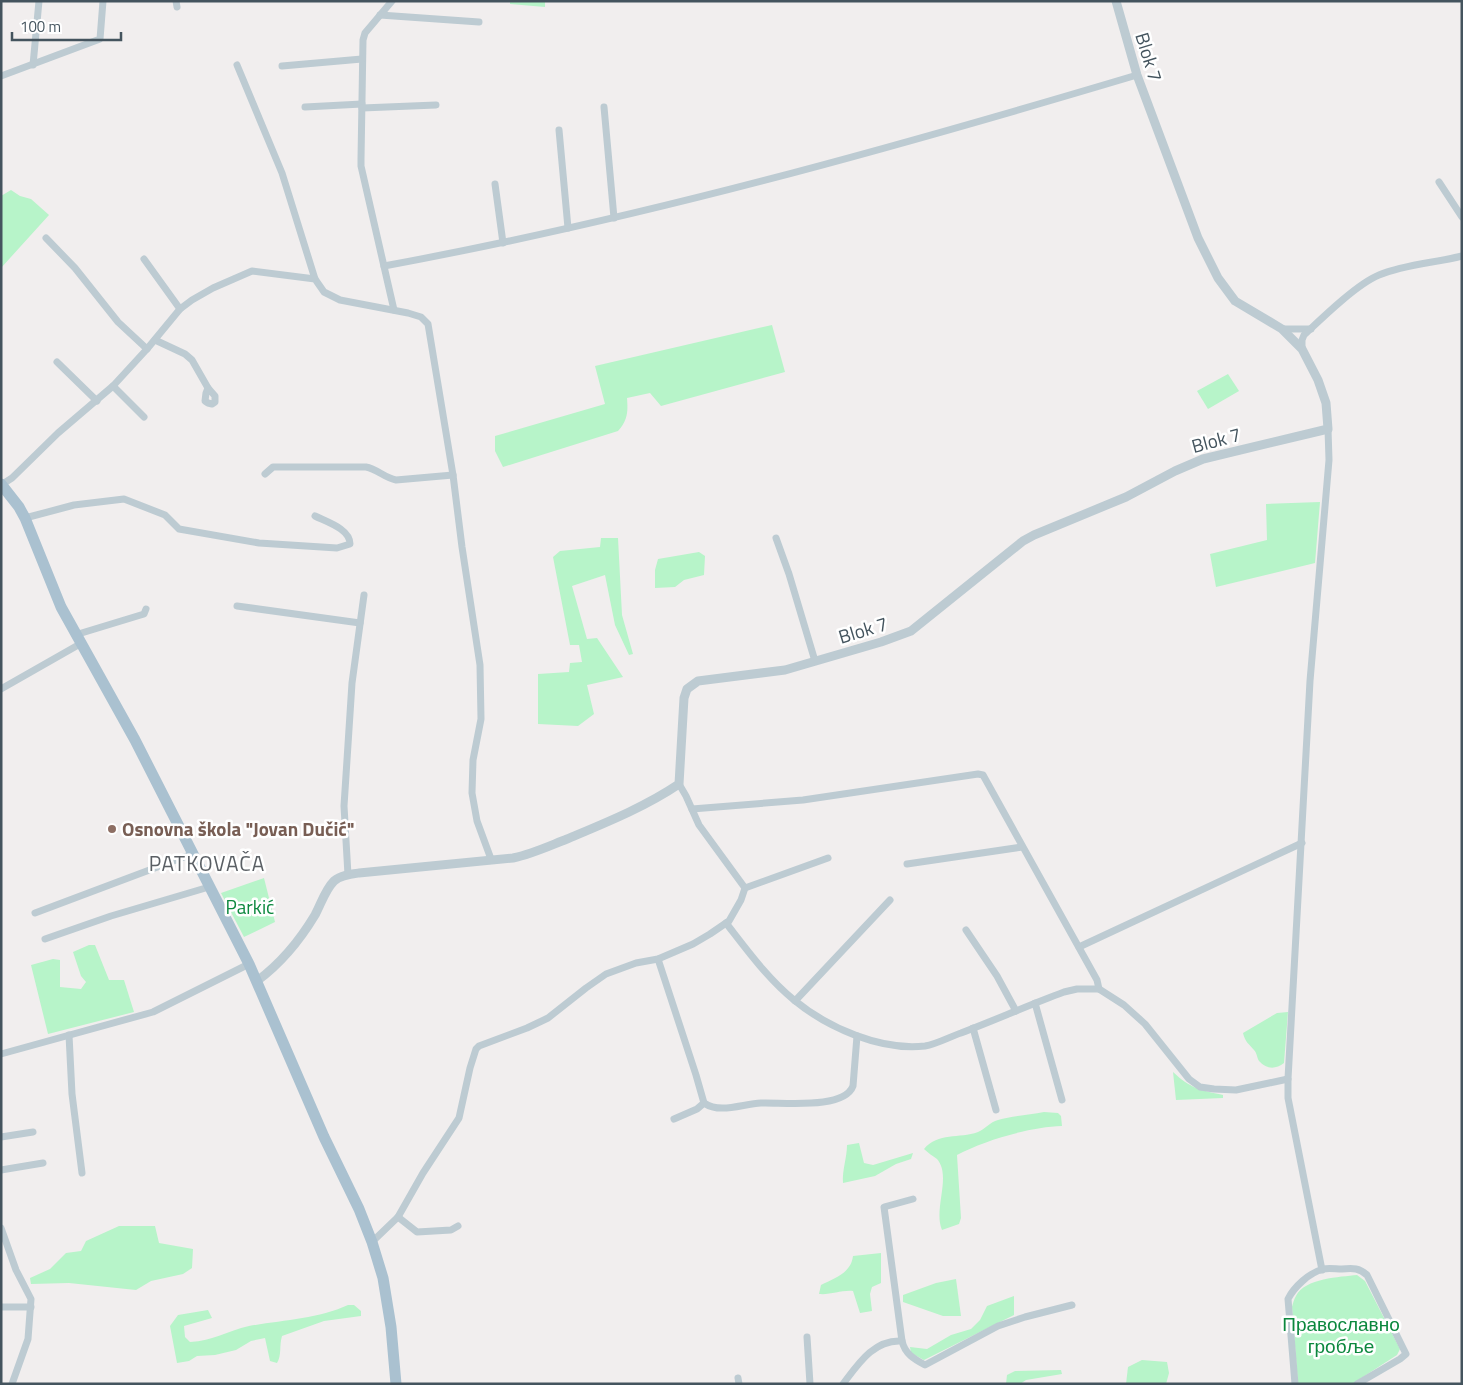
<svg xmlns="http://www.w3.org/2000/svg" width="1463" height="1385" viewBox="0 0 1463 1385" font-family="'Titillium Web',sans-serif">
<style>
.green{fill:#b7f4c9}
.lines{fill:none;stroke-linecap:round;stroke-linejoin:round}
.minor{stroke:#bdcbd2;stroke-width:7}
.tertiary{stroke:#bdcbd2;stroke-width:9}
.primary{stroke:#aac1d0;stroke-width:11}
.education-dot{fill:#8d6e63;stroke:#fff;stroke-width:2}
.labels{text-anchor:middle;stroke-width:5;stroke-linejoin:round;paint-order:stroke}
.street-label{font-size:19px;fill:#44545e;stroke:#fff}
.education-label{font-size:19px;font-weight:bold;fill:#785e54;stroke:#fff;text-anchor:start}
.park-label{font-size:19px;fill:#0c883e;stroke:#fff}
.quarter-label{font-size:21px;letter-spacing:1px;fill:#5a5f64;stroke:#fff}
</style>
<rect width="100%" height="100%" fill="#f1eeee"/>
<g class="green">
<polygon points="510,1 545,1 545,7 510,4"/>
<polygon points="11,190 20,196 31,199 49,215 1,268 1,196"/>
<path d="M772 325 785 372 661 406 650 393 627 398C628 411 628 420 618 431L503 467 495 451V436L605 404 595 366Z"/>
<polygon points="1228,374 1239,391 1208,409 1197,391"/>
<polygon points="1320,502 1315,563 1216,587 1210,554 1267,540 1266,504"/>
<polygon points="601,538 618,538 622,615 633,654 629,655 615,625 605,575 572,586 587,639 597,638 623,677 587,685 594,714 578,726 538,724 538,674 569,672 570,663 582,662 579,645 570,645 553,557 560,551 600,547"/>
<polygon points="699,552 705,556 704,575 684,580 675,587 655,588 655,570 658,559"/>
<polygon points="264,878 275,922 244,937 221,893"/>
<polygon points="89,945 95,945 109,980 124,980 134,1012 48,1034 31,965 53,959 60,960 60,987 81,989 86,982 81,976 73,952"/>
<path d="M1288 1012 1284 1063C1276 1069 1267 1070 1259 1061 1257 1058 1257 1053 1254 1050 1249 1044 1245 1042 1243 1033L1277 1013Z"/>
<path d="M1173 1072C1190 1088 1200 1090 1223 1095V1098L1176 1100Z"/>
<path d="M1044 1112 1058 1113 1061 1116 1062 1126C1030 1127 985 1140 957 1155L961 1218 959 1224 942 1230C933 1209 952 1176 937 1159 933 1156 928 1153 924 1149 938 1132 959 1139 978 1132 985 1129 990 1122 998 1120 1012 1116 1029 1115 1044 1112Z"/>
<path d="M859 1143 864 1163 873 1165 913 1153 911 1159 896 1164 875 1176 843 1183C842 1170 847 1158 847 1145Z"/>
<polygon points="119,1226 155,1226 159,1243 193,1249 192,1268 183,1274 151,1281 136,1290 69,1283 31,1284 30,1278 50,1269 66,1253 81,1251 86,1241"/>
<path d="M881 1253V1283L872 1287 870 1294 872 1311 860 1313 853 1291C841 1290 831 1295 819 1294L821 1285C835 1278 851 1273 853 1256Z"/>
<path d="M1357 1275 1365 1281 1400 1349 1397 1355 1352 1384H1298L1292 1307C1293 1303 1294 1299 1296 1296 1305 1278 1340 1277 1357 1275Z"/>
<polygon points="956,1279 961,1316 943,1316 903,1302 903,1295 936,1283"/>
<polygon points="1014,1296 1014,1315 924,1360 911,1353 910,1347 927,1349 951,1335 971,1329 980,1320 987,1306"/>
<path d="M348 1305H354L361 1311V1316L324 1321 282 1336C279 1346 282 1355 277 1363L270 1361 265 1338 251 1341 236 1350 215 1355 197 1356 189 1361 177 1363 170 1326 178 1315 208 1310 212 1318 184 1326 185 1337 190 1342C213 1341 227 1331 249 1326 282 1320 318 1319 348 1305Z"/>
<polygon points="1142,1360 1167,1362 1169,1373 1166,1384 1126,1384 1128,1367"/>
<polygon points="1061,1370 1062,1374 1026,1380 1020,1384 1006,1384 1007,1375 1015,1371"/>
</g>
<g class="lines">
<g class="minor">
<polyline points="176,1 177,7"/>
<polyline points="392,1 365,33 363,40 361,159 361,166 394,310"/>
<polyline points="380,15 479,22"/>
<polyline points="33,65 39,1"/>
<polyline points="237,65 282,173 315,279"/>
<polyline points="282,66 362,59"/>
<polyline points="1,76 100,39 103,1"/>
<polyline points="305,107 362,104"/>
<polyline points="604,107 614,218"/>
<polyline points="362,108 436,105"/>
<polyline points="559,130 568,228"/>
<polyline points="1439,182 1462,217"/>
<polyline points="495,184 503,243"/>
<polyline points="46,238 75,268 118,322 147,349"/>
<polyline points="144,259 180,309"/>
<path d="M384 266C639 219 889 149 1137 75"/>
<polyline points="1282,329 1311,329"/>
<polyline points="155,340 185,354 192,360 208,388"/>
<path d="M1302 349V340L1304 335C1322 318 1357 284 1379 275 1405 264 1435 263 1462 256"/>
<polyline points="57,362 97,401"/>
<polyline points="113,386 144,417"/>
<polygon points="208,388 215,396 215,402 212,404 208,403 205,401 206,393"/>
<path d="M265 474 273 467H366C377 469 385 478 396 480L453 475"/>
<polyline points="1,485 12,478 58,433 113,386 147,349 180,309 192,300 213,288 252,271 315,279 324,292 340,300 408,313 421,317 428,324 453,475 462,547 480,665 481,719 473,760 472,793 477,821 491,859"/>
<path d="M25 518 74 505 124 499 165 515 179 529 259 543 337 548 350 544C350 529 327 522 315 516"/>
<polyline points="776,538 789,574 815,661"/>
<polyline points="237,606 360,623"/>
<polyline points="75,635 144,614 146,609"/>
<polyline points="1,689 80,644"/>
<polyline points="679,784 686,796 699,825 745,888"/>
<polyline points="692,809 803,800 978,774 983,775 1097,980 1099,989"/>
<polyline points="907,864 1022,847"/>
<polyline points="348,875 344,806 352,683 364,595"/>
<polyline points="35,913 192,854"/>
<path d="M726 923C747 950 768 979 794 1000 828 1028 881 1051 925 1046 937 1044 949 1037 961 1033 995 1020 1029 1005 1064 992L1077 989H1099L1124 1005 1145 1024 1189 1079 1200 1087 1214 1089 1236 1090 1288 1079"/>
<polyline points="966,930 997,976 1016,1011"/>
<polyline points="45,939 111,916 209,887"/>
<polyline points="1079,947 1302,843"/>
<path d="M658 959 696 1075 704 1103C720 1114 742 1104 761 1103 782 1102 844 1110 853 1086L857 1036"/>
<polyline points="795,1001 890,900"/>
<polyline points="1035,1003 1062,1100"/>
<polyline points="973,1028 996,1110"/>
<polyline points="69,1035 72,1094 82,1173"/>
<polyline points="1,1054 153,1012 249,964"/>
<polyline points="674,1119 697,1109 704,1103"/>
<polyline points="1,1137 33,1132"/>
<polyline points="1,1170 43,1163"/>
<path d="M913 1199 884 1207 902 1341C905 1354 914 1359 925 1365L998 1326 1025 1317 1072 1305"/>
<polyline points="398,1217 417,1232 451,1230 458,1226"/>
<polyline points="1,1228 16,1270 31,1299 28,1339 12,1384"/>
<polyline points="372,1242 398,1217 423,1173 459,1118 470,1068 476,1049 479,1046 527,1028 548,1018 586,988 606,974 636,963 658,959 693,944 710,934 729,921 741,900 745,888 828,858"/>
<polyline points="1322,1270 1288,1098 1288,1079 1310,681 1329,460 1328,429"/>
<polyline points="1,1307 31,1307"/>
<polyline points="807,1337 810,1384"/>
<polyline points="738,1378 739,1384"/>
<path d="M843 1384C858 1364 874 1339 902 1341"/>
<path d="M1295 1384 1288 1299C1294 1287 1309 1273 1323 1269 1329 1268 1336 1269 1342 1269 1354 1268 1359 1268 1367 1275L1406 1354 1400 1359 1357 1384"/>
</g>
<path class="tertiary" d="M257 981C280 964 300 940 315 915 321 904 325 890 334 881 341 875 351 874 359 873L513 858C532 854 549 846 567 839 605 823 645 807 679 784L684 698 687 689 698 681 785 670 881 642 911 631 1023 541 1034 535 1126 497 1175 471 1203 459 1328 429 1326 403 1318 380 1302 349 1282 329 1235 301 1218 278 1198 238 1137 75 1116 1"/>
<polyline class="primary" points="1,484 19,507 25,518 61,607 135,740 249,964 324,1137 359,1209 372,1242 383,1278 391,1327 396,1384"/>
</g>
<circle class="education-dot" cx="112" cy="829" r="5"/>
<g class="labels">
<g class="street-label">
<text transform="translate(1149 57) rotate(73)" y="7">Blok 7</text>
<text transform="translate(1216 440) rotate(-15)" y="7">Blok 7</text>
<text transform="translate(863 630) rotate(-17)" y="7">Blok 7</text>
</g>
<g class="education-label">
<text x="122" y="836">Osnovna škola "Jovan Dučić"</text>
</g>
<g class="park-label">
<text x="250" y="914">Parkić</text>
<text x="1341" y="1331">Православно<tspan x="1341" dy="22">гробље</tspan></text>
</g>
<g class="quarter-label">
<text x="207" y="871">PATKOVAČA</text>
</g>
</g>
<rect width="1463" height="1385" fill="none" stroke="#44545e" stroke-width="5"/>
<path d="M12 32v8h109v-8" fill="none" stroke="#44545e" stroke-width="2.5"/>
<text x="20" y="32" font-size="15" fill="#44545e" stroke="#ffffff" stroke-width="4" paint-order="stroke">100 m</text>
</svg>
